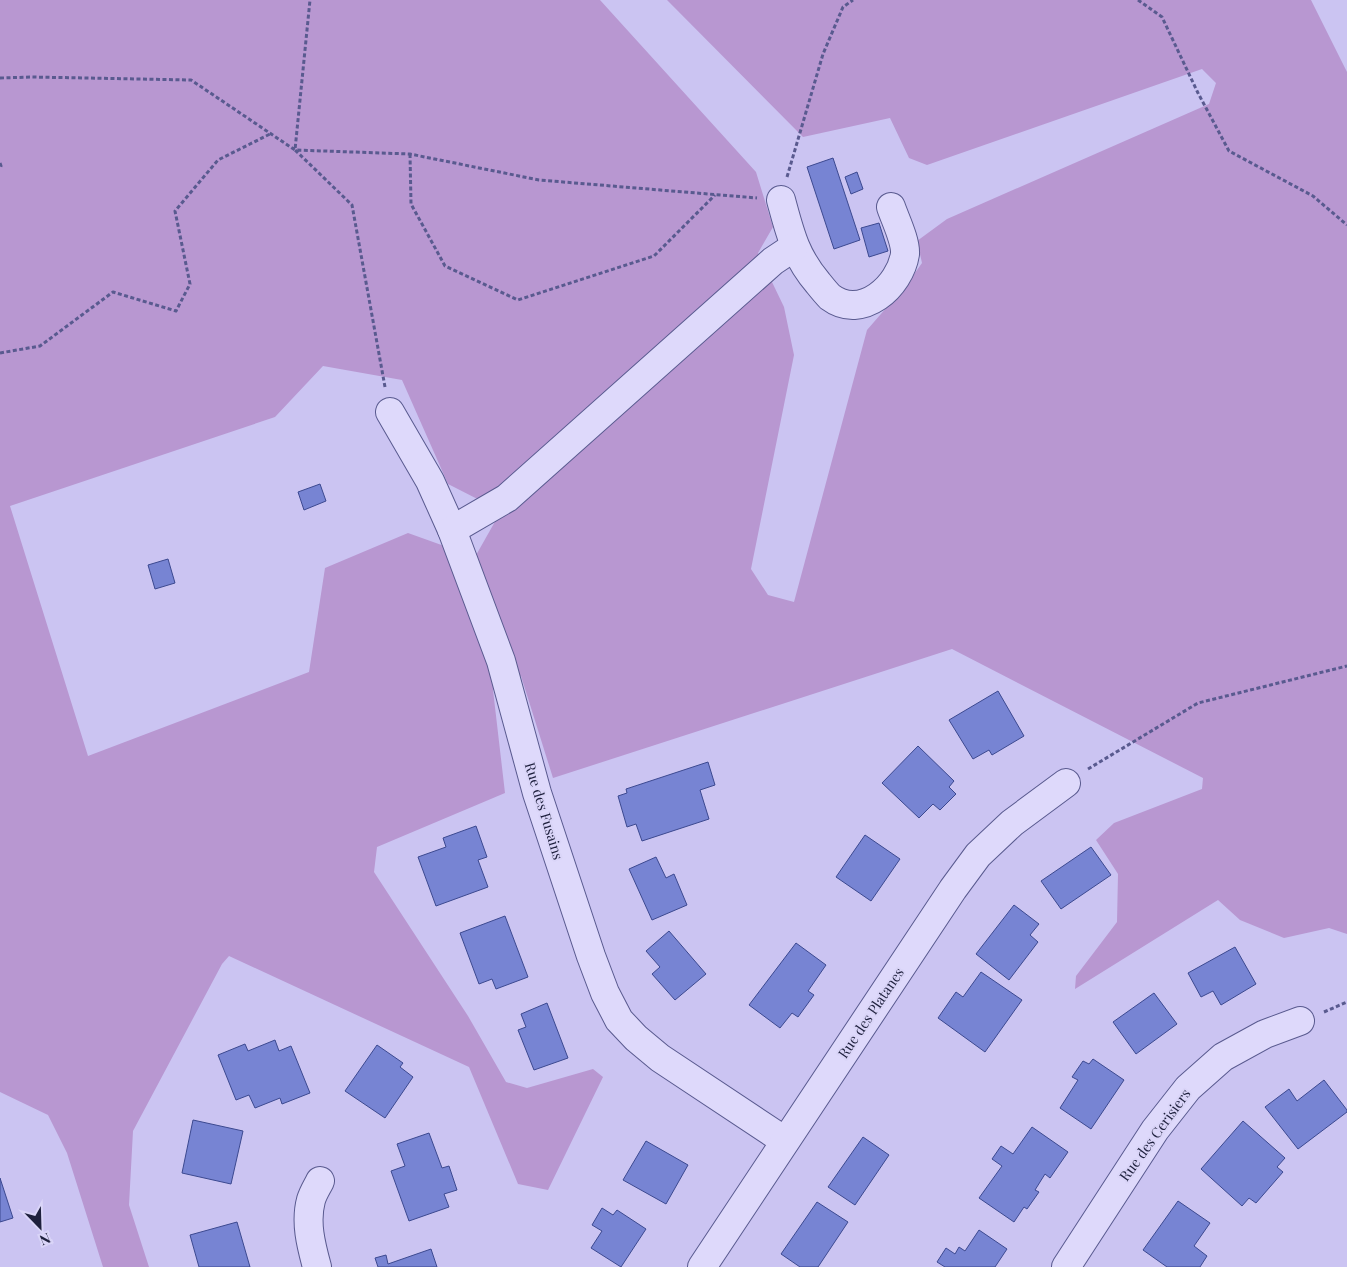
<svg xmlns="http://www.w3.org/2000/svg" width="1347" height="1267" viewBox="0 0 1347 1267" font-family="'Playfair Display',serif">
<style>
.green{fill:#b897d1;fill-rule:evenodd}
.building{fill:#7784d3;stroke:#3c4990}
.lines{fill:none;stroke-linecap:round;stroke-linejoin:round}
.minor-casing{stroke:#595a8f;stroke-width:30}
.path{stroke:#595a8f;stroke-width:3;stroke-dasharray:4 2.5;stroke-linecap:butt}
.minor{stroke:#ded9fb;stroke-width:28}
.labels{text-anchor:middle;stroke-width:4;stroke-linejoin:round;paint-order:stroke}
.street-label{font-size:14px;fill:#1e203d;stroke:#dad5f8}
</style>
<rect width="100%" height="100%" fill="#cbc4f2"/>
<path class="green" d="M0 0H600L756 172 773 227 758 253 784 307 794 355 751 569 768 595 794 602 867 330 907 284 922 263 917 241 947 219 1209 104 1216 83 1202 69 927 165 909 158 890 118 803 137 667 0H1311L1347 72V934L1329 928 1284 938 1240 920 1218 900 1075 989 1076 976 1117 922 1118 874 1096 840 1114 823 1202 789 1203 778 952 649 553 778 521 676 493 690 505 793 377 847 374 872 468 1016 506 1082 527 1088 593 1069 603 1077 548 1190 518 1184 469 1067 229 956 222 964 133 1131 129 1205 149 1267H103L67 1153 48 1115 0 1092ZM323 366 402 380 448 484 501 511 475 557 408 533 325 568 309 672 88 756 10 506 275 417Z"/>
<g class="building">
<polygon points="833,158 860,240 834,249 807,167"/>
<polygon points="857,172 863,189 851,194 845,177"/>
<polygon points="879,223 888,251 869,257 861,228"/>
<polygon points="320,484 326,501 304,510 298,492"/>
<polygon points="168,559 175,583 155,589 148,565"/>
<polygon points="998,691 1024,736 992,755 989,750 973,759 949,720"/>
<polygon points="918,746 954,781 949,787 956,794 940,810 933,804 919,818 882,783"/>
<polygon points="708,762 715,785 700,790 709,819 642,841 636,824 627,827 618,796 627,793 626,789"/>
<polygon points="476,826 487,857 478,860 488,887 436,906 418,857 446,847 443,838"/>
<polygon points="865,835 900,859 871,901 836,877"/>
<polygon points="1091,847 1111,875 1061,909 1041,881"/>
<polygon points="656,857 666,878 674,874 687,905 652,920 629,869"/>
<polygon points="1014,905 1039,924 1030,935 1038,942 1009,980 976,954"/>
<polygon points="505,916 528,977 496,989 492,979 479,984 460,933"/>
<polygon points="669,931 706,974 675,1000 652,974 660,967 646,951"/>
<polygon points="796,943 826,965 808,991 814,995 798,1017 792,1013 780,1028 749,1005"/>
<polygon points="1235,947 1256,984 1221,1005 1213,991 1201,997 1188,973"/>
<polygon points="981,972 1022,1000 985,1052 938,1018 956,992 963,997"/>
<polygon points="1154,993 1177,1024 1136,1054 1113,1022"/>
<polygon points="547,1003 568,1058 534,1070 518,1030 526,1027 521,1014"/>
<polygon points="275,1040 279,1051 291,1046 310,1093 282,1104 280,1098 255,1108 249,1095 236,1100 218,1055 245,1044 248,1051"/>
<polygon points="377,1045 403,1063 400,1067 413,1077 385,1118 345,1091"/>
<polygon points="1093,1059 1124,1080 1091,1129 1060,1108 1078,1080 1072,1077 1083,1061 1089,1064"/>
<polygon points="1324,1080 1347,1110 1347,1112 1298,1149 1265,1107 1289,1089 1297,1101"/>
<polygon points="193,1120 243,1131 231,1184 182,1173"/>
<polygon points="1243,1121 1285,1158 1277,1167 1283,1172 1256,1203 1249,1198 1242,1206 1201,1169"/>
<polygon points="1032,1127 1068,1152 1050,1178 1045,1174 1035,1190 1039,1192 1027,1209 1024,1207 1014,1222 979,1198 1002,1166 992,1159 1001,1146 1013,1154"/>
<polygon points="429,1133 442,1168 449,1166 457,1190 444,1194 449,1207 409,1221 391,1171 405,1166 397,1144"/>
<polygon points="863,1137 889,1155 855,1205 828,1187"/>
<polygon points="646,1141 688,1165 666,1204 623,1180"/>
<polygon points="0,1178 13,1218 0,1222"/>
<polygon points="1178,1201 1210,1223 1194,1246 1207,1256 1200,1267 1167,1267 1143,1250"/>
<polygon points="817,1202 848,1222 818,1267 800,1267 781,1254"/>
<polygon points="602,1208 613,1215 617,1210 646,1229 621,1267 591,1248 602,1231 592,1225"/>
<polygon points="237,1222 250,1267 199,1267 190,1235"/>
<polygon points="979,1230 1007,1249 995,1267 945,1267 937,1262 946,1248 955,1254 959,1247 965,1251"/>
<polygon points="431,1249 437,1267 378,1267 375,1258 386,1255 388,1264"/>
</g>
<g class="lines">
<defs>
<g id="minor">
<path d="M781 200C790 233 795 256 818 283 822 288 826 293 830 297 862 321 900 286 905 254 906 241 895 219 891 207"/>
<polyline points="390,412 430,481 452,530 501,661 537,793 591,956 605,993 619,1020 636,1038 660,1058 785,1141"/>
<polyline points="452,530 507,498 773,261 794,247"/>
<path d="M317 1267C311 1245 305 1222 311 1200 313 1193 317 1187 320 1181"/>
<polyline points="702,1267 953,889 978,855 1012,823 1066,783"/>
<polyline points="1066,1267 1155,1130 1188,1088 1223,1057 1265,1034 1300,1021"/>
</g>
</defs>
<use href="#minor" class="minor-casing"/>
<g class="path">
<polyline points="1138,0 1162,17 1198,93 1229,151 1313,196 1347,225"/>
<polyline points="0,78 32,77 191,80 295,150 310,0"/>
<polyline points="410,154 411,204 445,266 518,300 654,256 715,195"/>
<polyline points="0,163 1,166 0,169"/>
<polyline points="787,177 823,54 843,7 853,0"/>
<polyline points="0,353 40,346 113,292 176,311 190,284 175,211 218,160 270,134"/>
<polyline points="385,387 352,205 295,150 410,154 539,180 757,198"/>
<polyline points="1088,769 1198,703 1347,666"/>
<polyline points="1324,1012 1347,1002"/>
</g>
<use href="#minor" class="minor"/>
</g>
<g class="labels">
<g class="street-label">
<text transform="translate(544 811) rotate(73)" y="5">Rue des Fusains</text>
<text transform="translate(871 1013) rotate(-56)" y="5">Rue des Platanes</text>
<text transform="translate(1155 1135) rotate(-54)" y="5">Rue des Cerisiers</text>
</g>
</g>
<g transform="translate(40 1227) rotate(157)" stroke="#dad5f8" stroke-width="4" paint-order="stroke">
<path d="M0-4L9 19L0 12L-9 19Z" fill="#1e203d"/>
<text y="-8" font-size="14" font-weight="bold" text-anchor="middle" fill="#1e203d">N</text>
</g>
</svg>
